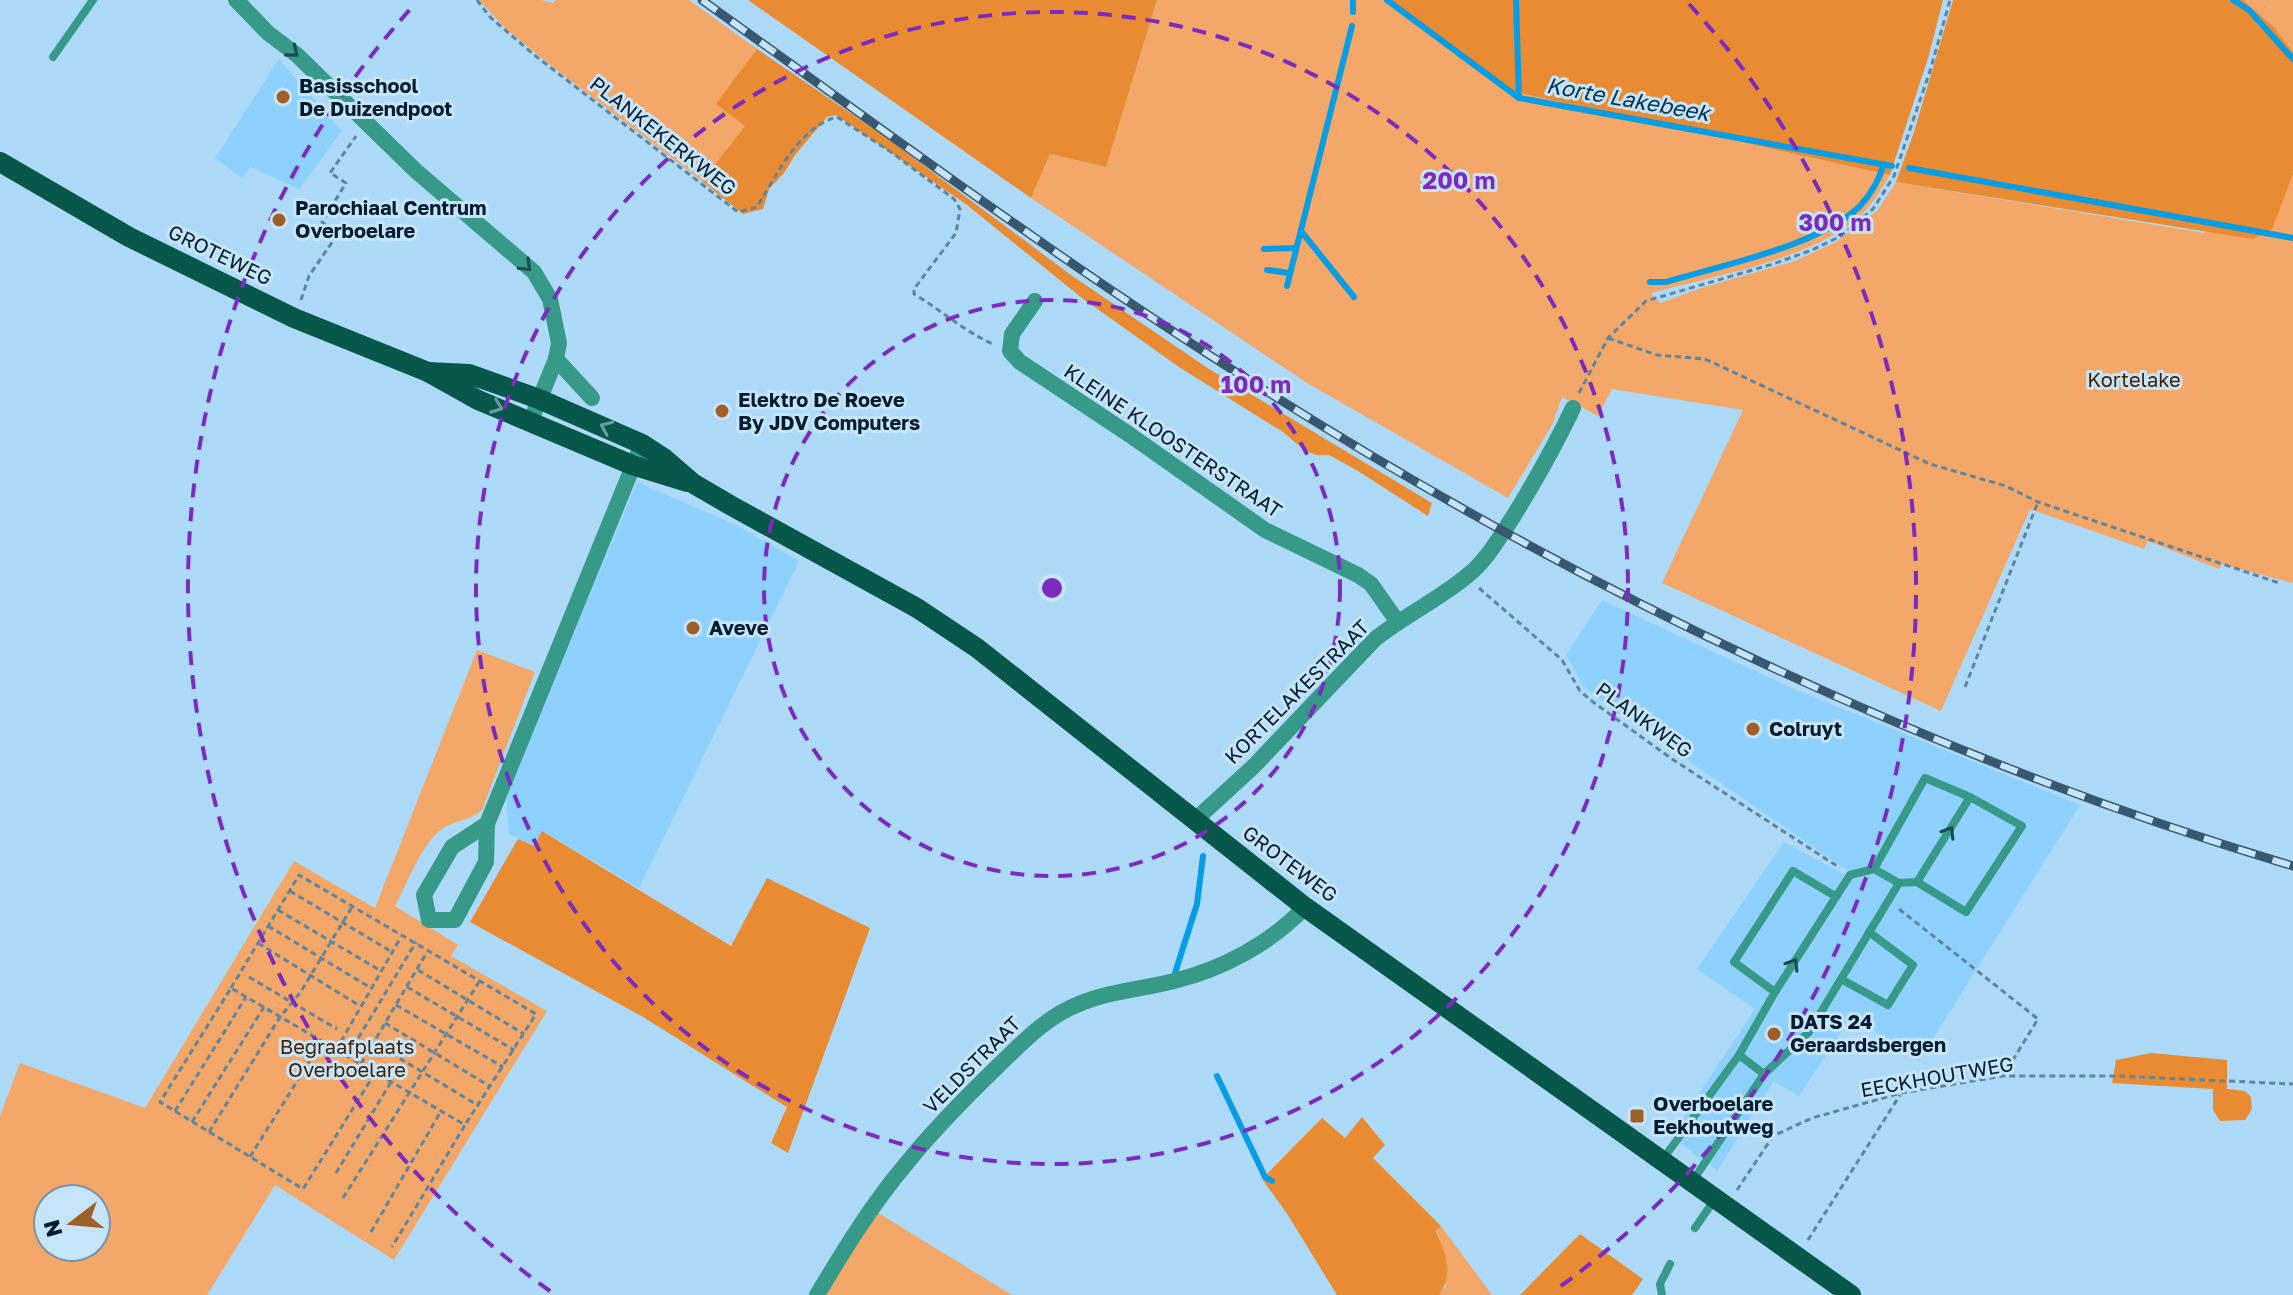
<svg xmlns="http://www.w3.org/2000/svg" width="2293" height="1295" viewBox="0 0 2293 1295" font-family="'Golos Text',sans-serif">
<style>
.built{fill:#8ed1fe}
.green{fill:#f3a768;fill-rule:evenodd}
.forest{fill:#e88b32}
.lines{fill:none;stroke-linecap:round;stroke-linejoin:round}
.stream{stroke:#069de4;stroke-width:6}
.path{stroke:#60859f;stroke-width:3;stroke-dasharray:6 4;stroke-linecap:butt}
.lane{stroke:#379988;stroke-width:8}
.street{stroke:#379988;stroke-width:16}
.primary{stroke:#07564a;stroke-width:20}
.rail-casing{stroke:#37586f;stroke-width:9}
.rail{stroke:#c7e5fa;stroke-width:6;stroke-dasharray:18;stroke-linecap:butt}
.oneway{stroke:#164d52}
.oneway2{stroke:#679ea2}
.ring{fill:none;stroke:#7b2cbf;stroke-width:4;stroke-dasharray:14 10}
.poi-dot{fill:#9f6027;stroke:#c7e5fa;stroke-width:3}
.labels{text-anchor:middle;stroke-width:6;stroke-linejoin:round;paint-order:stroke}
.poi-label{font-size:20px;font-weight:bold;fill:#001b2e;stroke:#c7e5fa;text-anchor:start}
.street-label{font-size:20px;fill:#001b2e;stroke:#c7e5fa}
.park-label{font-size:20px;fill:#452100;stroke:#c7e5fa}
.water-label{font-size:22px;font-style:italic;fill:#00334f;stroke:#c7e5fa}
.centre{fill:#7b2cbf;stroke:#c7e5fa;stroke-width:4}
.ring-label{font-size:24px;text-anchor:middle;font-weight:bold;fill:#7b2cbf;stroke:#c7e5fa;stroke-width:6;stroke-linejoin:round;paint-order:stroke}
</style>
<rect width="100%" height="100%" fill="#addaf9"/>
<g class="built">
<polygon points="279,59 342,131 299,189 250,167 242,178 215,158"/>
<polygon points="637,482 738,526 799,561 639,888 543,831 534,846 509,834 506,796"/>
<polygon points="1602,600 1789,687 2080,805 1919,1061 1886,1037 1851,1017 1799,1096 1774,1081 1717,1171 1671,1136 1755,1009 1697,969 1784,842 1853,879 1857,877 1613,709 1583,686 1566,655"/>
</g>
<g class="green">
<polygon points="479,0 542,0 553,3 556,0 689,0 757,49 717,104 745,126 702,181 549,64 506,29"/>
<path d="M1157 0H1388L1511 91 1890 175C1881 190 1873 203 1861 215 1814 259 1713 276 1651 293L1660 303 1701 288 1795 261 1836 242 1878 210 1896 182 2204 233 2293 174V583L2222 564 2219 569 2148 541 2144 549 2030 509 1941 711 1662 583 1743 410 1612 389 1598 416 1562 397 1552 425 1508 498 1307 383 1031 198 1050 154 1106 167Z"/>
<polygon points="2243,0 2293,0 2293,52 2274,27"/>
<path d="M477 650 535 672 482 810C470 821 455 820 442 829 423 841 406 886 395 906L458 945 451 956 547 1011 394 1260 275 1185 207 1295H0V1116L20 1063 145 1108 294 861 375 908ZM48 1199H96V1247H48Z"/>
<polygon points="875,1211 1012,1295 821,1295"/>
<polygon points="1441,1226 1492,1295 1439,1295 1446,1286 1435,1231"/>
</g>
<g class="forest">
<polygon points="748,0 1157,0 1106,167 1050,154 1031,198"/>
<polygon points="1388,0 1943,0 1929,55 1890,175 1511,91"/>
<polygon points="1953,0 2243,0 2274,27 2293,52 2293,174 2272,229 2253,239 1896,182 1914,132"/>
<polygon points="757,49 884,136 1071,275 1209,369 1432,503 1428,516 1358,471 1329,455 1316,455 1303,449 1283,432 1179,367 1082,298 967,205 836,115 827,117 795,155 784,173 769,189 763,209 743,214 702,181 745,126 716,104"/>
<polygon points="542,831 731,946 767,878 870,928 788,1153 771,1143 787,1107 643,1017 470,922 518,839 534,846"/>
<polygon points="2151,1053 2227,1060 2227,1089 2245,1091 2251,1097 2252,1109 2245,1120 2220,1121 2213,1110 2213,1089 2112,1083 2116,1060"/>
<path d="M1362 1117 1385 1145 1373 1158 1441 1226 1435 1231C1446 1252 1454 1274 1439 1295H1337L1286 1212 1262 1179 1322 1118 1345 1138Z"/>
<polygon points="1580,1234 1643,1279 1632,1295 1520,1295"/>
</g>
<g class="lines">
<g class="stream">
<polyline points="1387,0 1519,98 1892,166"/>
<polyline points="1516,0 1519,98"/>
<polyline points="2233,0 2249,10 2293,59"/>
<polyline points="1353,12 1353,0"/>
<polyline points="1909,168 2293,238"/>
<polyline points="1301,231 1354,297"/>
<polyline points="1264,249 1296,248"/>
<polyline points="1267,270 1290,273"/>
<path d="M1650 282H1666C1722 265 1819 246 1860 206 1872 193 1879 180 1884 164"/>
<polyline points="1287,286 1352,26"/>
<polyline points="1175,973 1197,904 1203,856"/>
<polyline points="1217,1076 1265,1177 1272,1181"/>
</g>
<g class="path">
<path d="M477 0 490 17 533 54 738 212 757 207C777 175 798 128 837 117L891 152 954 199 960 209 956 233 914 289V294C941 310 965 332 993 344"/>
<polyline points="301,300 309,276 337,235 322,222 346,183 330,173 356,136"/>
<polyline points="1608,338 1657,355 1705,359 1930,464 2006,486 2038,502 2279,583"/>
<polyline points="1579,393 1608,338 1646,301 1773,264 1812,250 1841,236 1873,209 1894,176 1930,71 1950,0"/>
<polyline points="1479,588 1562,660 1580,691 1593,702 1672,759 1840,868"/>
<polyline points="1965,687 2038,502"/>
<polyline points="290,891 392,952"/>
<polyline points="1899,909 2038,1019 2003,1076"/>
<polyline points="278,910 381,971"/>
<polyline points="268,926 371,988"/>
<polyline points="258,943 360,1006"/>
<polyline points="418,970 524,1034"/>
<polyline points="249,977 337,1029"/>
<polyline points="407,987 514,1050"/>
<polyline points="231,988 299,875 536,1014 465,1125"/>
<polyline points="396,1005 503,1067"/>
<polyline points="385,1023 491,1087"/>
<polyline points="374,1043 479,1106"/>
<polyline points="336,1050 401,937"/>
<polyline points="348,1055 416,942"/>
<polyline points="361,1064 427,952"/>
<polyline points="375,1073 303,1189 160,1102 231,988 465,1125 392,1247"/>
<polyline points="175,1111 246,997"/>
<polyline points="192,1122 264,1007"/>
<polyline points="209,1132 280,1017 300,993 352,907"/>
<polyline points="250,1157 322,1041"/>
<polyline points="336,1173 391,1082"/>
<polyline points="1737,1190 1773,1136 1812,1118 1901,1093 2003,1076 2117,1076 2293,1084"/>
<polyline points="343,1198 479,982"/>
<polyline points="371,1232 441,1111"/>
<polyline points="1808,1240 1900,1095"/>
</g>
<g class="lane">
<polyline points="53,57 93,0"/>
<polyline points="1917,882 1966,912 2022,826 1970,797"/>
<polyline points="1841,979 1888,1005 1913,965 1869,932"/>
<polyline points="1775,992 1734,962 1793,871 1835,896"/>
<polyline points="1739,1055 1775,992 1850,875 1874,869 1899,883 1917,882 1970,797 1925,778 1874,869"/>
<polyline points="1764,1074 1809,1032 1899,883"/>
<polyline points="1663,1159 1739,1055 1764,1074 1692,1182"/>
<polyline points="1695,1228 1715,1199"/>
<polyline points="1662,1295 1660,1284 1670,1264"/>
</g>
<g class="street">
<polyline points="236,0 268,33 297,55 416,171 534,272 550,299 559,343 556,359 531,420"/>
<polyline points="1035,301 1012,334 1010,351 1020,362 1130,435 1265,530 1358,575 1371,584 1397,621"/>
<polyline points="556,359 592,398"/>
<path d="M1194 821 1254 766 1375 639C1404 616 1439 599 1467 576 1487 560 1499 538 1513 517 1535 481 1555 446 1573 408"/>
<polyline points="487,824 486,862 455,920 429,920 424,895 452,847 487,824 642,444"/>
<path d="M817 1295C844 1250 872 1204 906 1164 934 1129 966 1097 998 1066 1023 1042 1046 1017 1079 1004 1110 991 1143 989 1174 981 1223 969 1271 943 1305 907"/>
</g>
<g class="primary">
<polyline points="0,162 129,237 294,318 428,372 478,400 632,465 687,482"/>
<polyline points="428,372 469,374 539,399 642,444 665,459 694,484 730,505 917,608 977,648 1305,907 1851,1295"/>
</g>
<defs>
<path id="rail" d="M702 0C888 133 1072 270 1266 391 1584 592 1932 758 2293 866"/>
</defs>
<use href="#rail" class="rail-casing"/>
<use href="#rail" class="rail"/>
</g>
<defs><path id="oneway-chevron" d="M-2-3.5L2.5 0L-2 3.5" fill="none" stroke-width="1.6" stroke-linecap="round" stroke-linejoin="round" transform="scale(2)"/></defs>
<g class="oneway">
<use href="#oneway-chevron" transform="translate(293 52) rotate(39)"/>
<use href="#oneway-chevron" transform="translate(526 266) rotate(44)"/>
<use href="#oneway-chevron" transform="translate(1949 832) rotate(-58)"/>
<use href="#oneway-chevron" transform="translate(1793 964) rotate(-58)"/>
</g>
<g class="oneway2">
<use href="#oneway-chevron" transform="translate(497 407) rotate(21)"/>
<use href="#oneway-chevron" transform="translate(606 427) rotate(-156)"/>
</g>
<g class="ring">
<circle cx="1052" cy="588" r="288"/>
<circle cx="1052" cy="588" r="576"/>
<path d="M550 1291A864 864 0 0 1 415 4M1689 4A864 864 0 0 1 1554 1291"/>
</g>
<g class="poi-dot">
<circle cx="283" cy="97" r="8"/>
<circle cx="279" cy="220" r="8"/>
<circle cx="722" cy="411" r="8"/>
<circle cx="693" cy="628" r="8"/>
<circle cx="1753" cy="729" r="8"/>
<circle cx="1774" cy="1034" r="8"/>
<rect x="1629" y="1108" width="16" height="16" rx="4"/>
</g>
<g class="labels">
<g class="poi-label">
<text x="299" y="93">Basisschool<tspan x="299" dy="23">De Duizendpoot</tspan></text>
<text x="295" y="215">Parochiaal Centrum<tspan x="295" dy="23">Overboelare</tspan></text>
<text x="738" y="407">Elektro De Roeve<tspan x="738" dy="23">By JDV Computers</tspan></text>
<text x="709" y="635">Aveve</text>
<text x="1769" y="736">Colruyt</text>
<text x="1790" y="1029">DATS 24<tspan x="1790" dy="23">Geraardsbergen</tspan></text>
<text x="1653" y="1111">Overboelare<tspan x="1653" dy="23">Eekhoutweg</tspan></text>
</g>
<g class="street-label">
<text transform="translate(663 136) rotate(38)" y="7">PLANKEKERKWEG</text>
<text transform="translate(220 255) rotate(26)" y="7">GROTEWEG</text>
<text transform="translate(1173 441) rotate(34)" y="7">KLEINE KLOOSTERSTRAAT</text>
<text transform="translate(1297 692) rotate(-45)" y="7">KORTELAKESTRAAT</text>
<text transform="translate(1644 720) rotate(36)" y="7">PLANKWEG</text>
<text transform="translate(1290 864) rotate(37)" y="7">GROTEWEG</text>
<text transform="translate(972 1065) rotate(-45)" y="7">VELDSTRAAT</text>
<text transform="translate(1937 1077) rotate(-10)" y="7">EECKHOUTWEG</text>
</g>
<g class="park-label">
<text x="2134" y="387">Kortelake</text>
<text x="347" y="1054">Begraafplaats<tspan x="347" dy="23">Overboelare</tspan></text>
</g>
<g class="water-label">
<text transform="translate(1628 99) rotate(10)" y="8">Korte Lakebeek</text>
</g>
</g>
<circle cx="1052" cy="588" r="12" class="centre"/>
<g class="ring-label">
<text x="1459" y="189">200 m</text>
<text x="1835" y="231">300 m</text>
<text x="1256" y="393">100 m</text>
</g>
<g transform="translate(72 1223) rotate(254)"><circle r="38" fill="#c7e5fa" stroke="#7794a8" stroke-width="2"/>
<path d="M0-6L14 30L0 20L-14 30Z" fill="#9f6027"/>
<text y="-12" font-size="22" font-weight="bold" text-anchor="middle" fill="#001b2e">N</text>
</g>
</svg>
